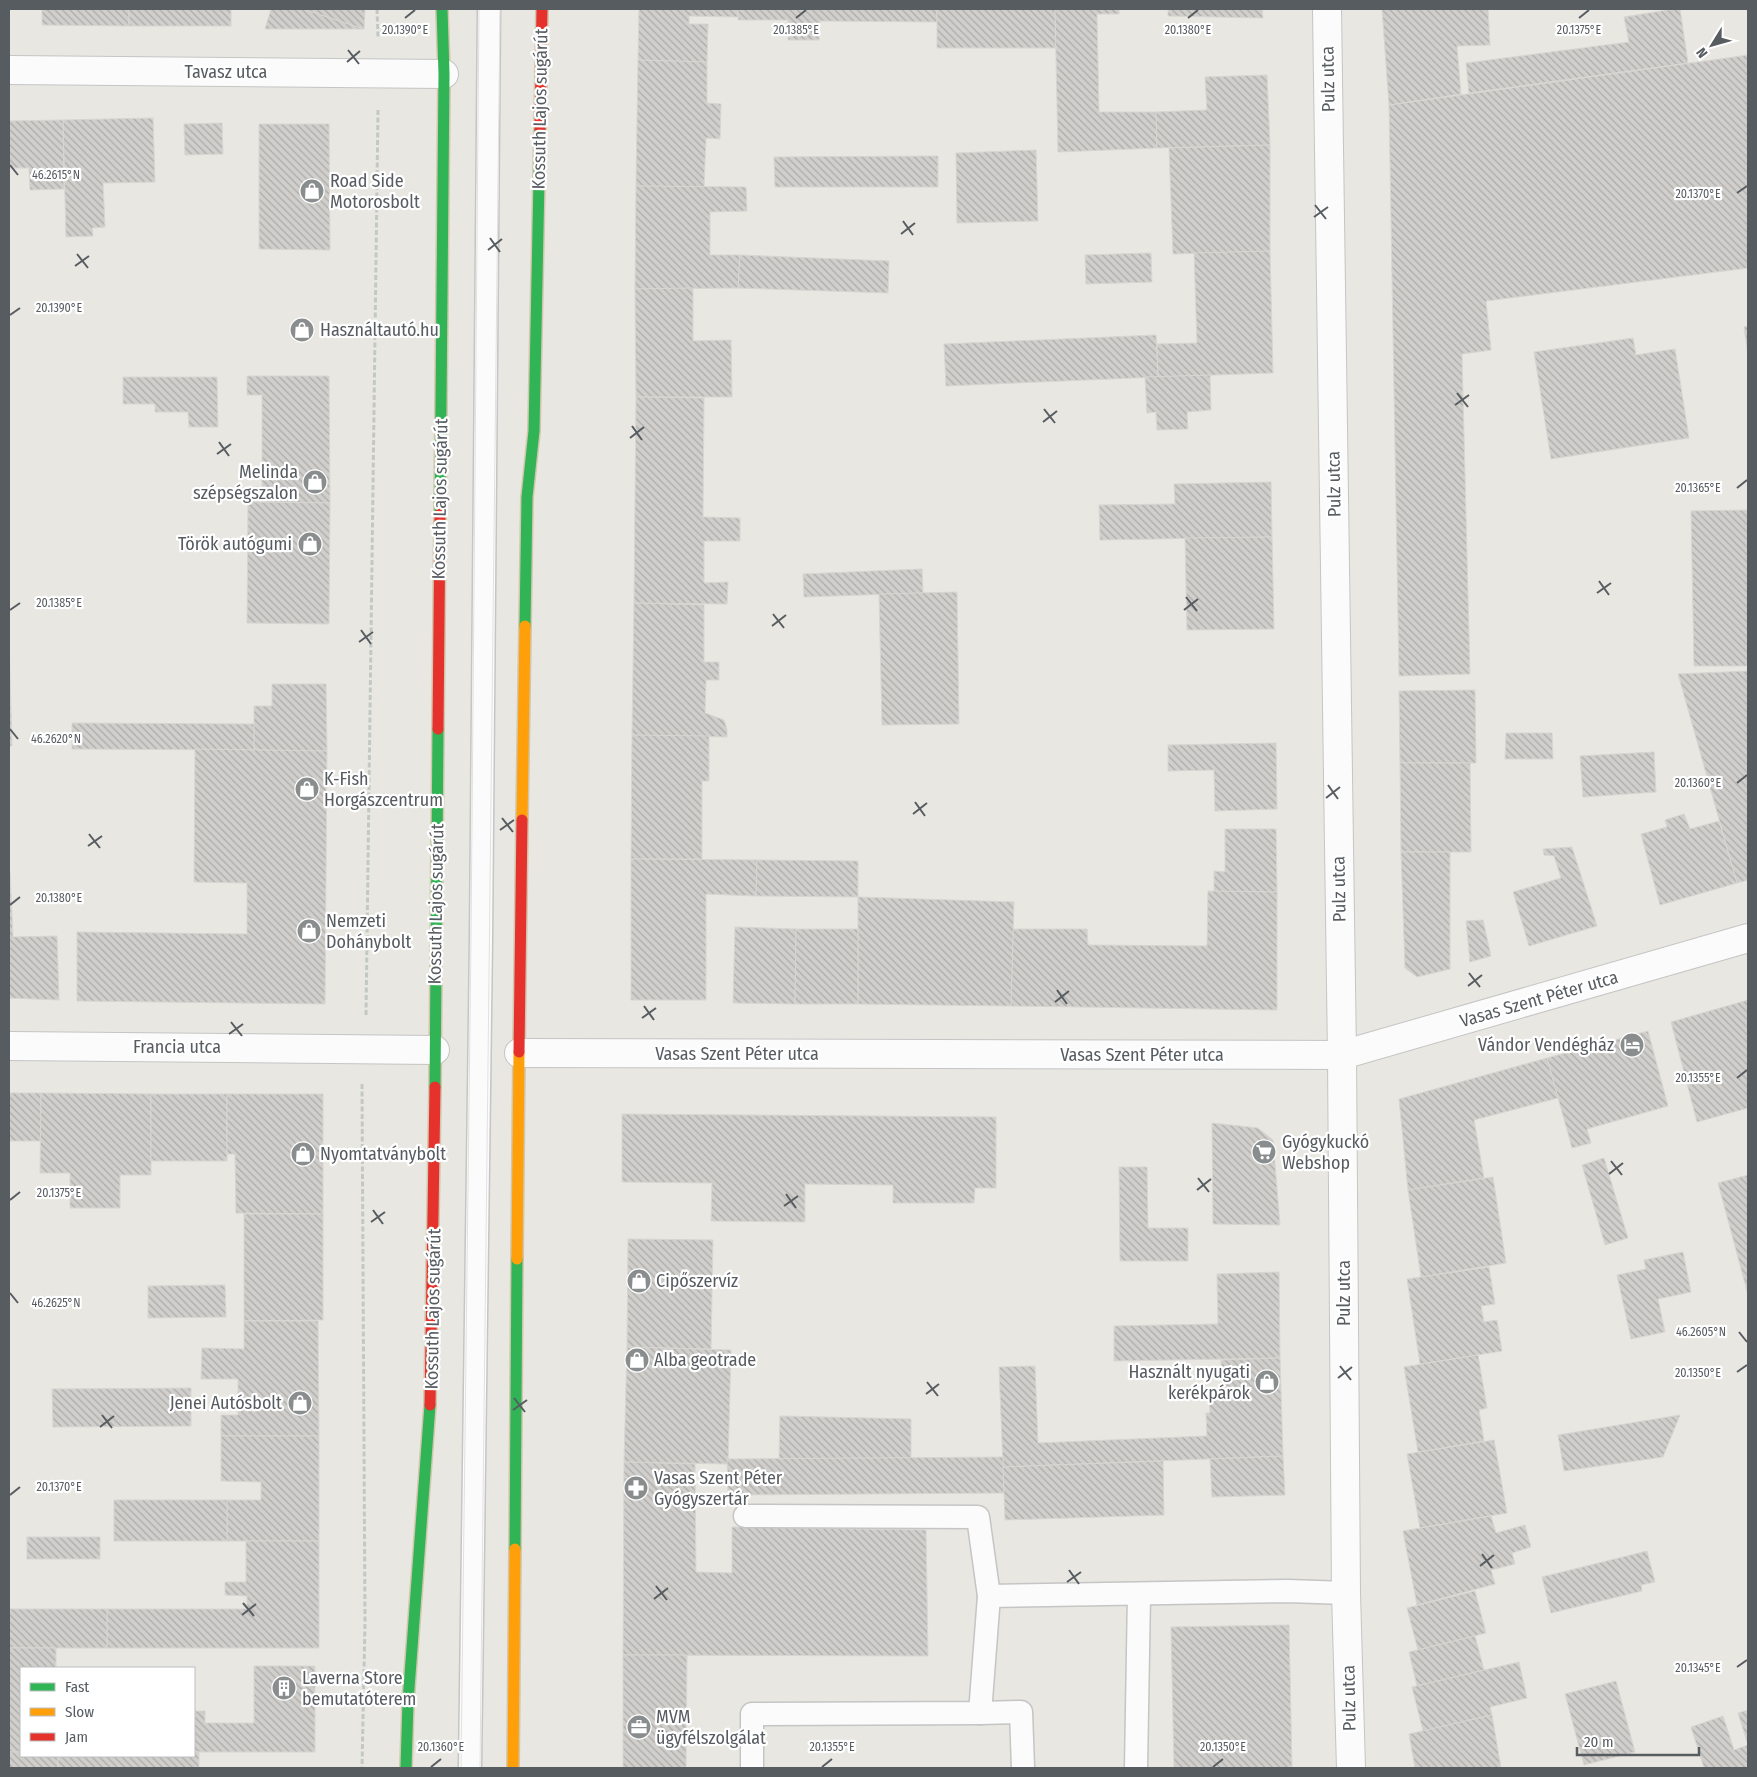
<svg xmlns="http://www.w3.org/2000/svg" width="1757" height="1777" viewBox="0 0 1757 1777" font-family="'Fira Sans Condensed',sans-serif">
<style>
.building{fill:url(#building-back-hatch);stroke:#d8d6d1}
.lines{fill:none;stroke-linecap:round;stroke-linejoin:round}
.lane-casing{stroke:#c4c5c4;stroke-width:25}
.street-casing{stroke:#c4c5c4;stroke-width:30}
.fast-casing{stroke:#d2c7ae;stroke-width:14}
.slow-casing{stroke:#d2c7ae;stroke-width:14}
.jam-casing{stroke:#d2c7ae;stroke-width:14}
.path{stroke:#c2c9c5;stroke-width:3;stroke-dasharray:5 2.5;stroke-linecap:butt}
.lane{stroke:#fcfbfb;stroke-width:22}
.street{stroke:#fcfbfb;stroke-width:28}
.fast{stroke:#30b455;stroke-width:11}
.slow{stroke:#ff9f0a;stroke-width:11}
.jam{stroke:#e5322d;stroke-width:11}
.tram{stroke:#e1e1e0;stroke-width:1}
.ticks{fill:none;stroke:#575c61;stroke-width:2}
.labels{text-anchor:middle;stroke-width:4.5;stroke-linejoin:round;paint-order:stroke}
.street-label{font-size:18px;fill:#575c61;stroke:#fff}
.poi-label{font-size:18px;fill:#575c61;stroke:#fff;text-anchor:start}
.ticks-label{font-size:12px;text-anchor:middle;fill:#575c61;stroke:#fff;stroke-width:4.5;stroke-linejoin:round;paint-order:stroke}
</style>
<defs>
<pattern id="building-back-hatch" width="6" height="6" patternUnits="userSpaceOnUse" patternTransform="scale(1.25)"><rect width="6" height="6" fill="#d0cfcc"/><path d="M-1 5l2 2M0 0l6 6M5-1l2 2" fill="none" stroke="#acaba9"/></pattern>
</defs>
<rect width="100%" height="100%" fill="#e8e7e2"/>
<g class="building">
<polygon points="42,9 129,9 129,26 42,25"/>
<rect x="129" y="9" width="102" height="17"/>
<polygon points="271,9 303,9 364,29 265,29"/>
<polygon points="303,9 365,9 364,29"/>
<polygon points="639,9 738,9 738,17 689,16 689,24 708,24 707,62 638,60"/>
<polygon points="738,9 937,9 937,22 820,21 819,40 788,40 788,20 738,20"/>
<polygon points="937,9 1055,9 1056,48 937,48"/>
<polygon points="1055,9 1119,9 1119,14 1097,14 1099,112 1156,112 1157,148 1058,152"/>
<polygon points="1168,9 1262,9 1263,18 1168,16"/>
<polygon points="1382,9 1488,9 1490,45 1457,46 1461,94 1389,105"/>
<polygon points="1674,9 1680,9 1688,63 1469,93 1466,63 1629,42 1624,17"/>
<polygon points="1748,55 1748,268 1486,301 1491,350 1462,354 1470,674 1399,676 1389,105"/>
<polygon points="638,60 707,62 707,103 721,104 720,139 706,138 704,187 636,186"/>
<polygon points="1267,75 1270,145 1157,148 1156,112 1207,110 1205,77"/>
<polygon points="153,118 155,182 103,183 105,227 92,228 93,236 66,237 63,120"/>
<polygon points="63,120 64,189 30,190 29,168 9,168 9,121"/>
<polygon points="222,123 223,154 185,155 184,124"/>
<polygon points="259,124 329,124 330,250 259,249"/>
<polygon points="1270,145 1270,251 1173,254 1169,148"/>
<polygon points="1036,150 1038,221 957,223 956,153"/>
<polygon points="938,156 938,187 775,187 774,157"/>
<polygon points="636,186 746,187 747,211 710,212 710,255 740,255 738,288 635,289"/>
<polygon points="1270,251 1273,373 1158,377 1157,344 1197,343 1194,253"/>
<polygon points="1151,253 1152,282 1086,284 1085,255"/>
<polygon points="740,255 889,261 888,293 738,288"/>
<polygon points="693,288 693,341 731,340 732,397 636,397 635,289"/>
<polygon points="1748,326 1748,356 1744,327"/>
<polygon points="1156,335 1158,377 946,386 944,344"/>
<polygon points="1633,338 1636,355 1675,349 1689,438 1551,459 1534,352"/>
<polygon points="1210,375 1211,410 1187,412 1188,429 1157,430 1156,412 1147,413 1145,377"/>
<polygon points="247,376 329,376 330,503 248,502 249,487 262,487 262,395 247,395"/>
<polygon points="123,377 217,377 218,427 189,427 188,412 155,412 155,404 123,404"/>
<polygon points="636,397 704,398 703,517 740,518 740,541 704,541 704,583 728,582 727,604 634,603"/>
<polygon points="1271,482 1272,537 1100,540 1099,505 1175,504 1174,484"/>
<polygon points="248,502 330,503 329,624 247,623"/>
<polygon points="1748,510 1748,666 1694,666 1691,511"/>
<polygon points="1272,537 1274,629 1187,630 1185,538"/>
<polygon points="922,569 923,593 804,597 803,574"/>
<polygon points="957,592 959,724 882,725 879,594"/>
<polygon points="634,603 704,605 704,662 719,662 719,680 706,680 705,713 724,720 727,729 727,737 632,735"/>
<polygon points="9,639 12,746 9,746"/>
<polygon points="1748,671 1748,880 1737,883 1678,674"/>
<polygon points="272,684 326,684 327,751 254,750 254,706 272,706"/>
<polygon points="1475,690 1476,763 1400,763 1399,691"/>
<polygon points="72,723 254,724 254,750 72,749"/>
<polygon points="1506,733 1552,733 1553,759 1505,759"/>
<polygon points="632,735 709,736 709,781 702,781 702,859 631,859"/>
<polygon points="1276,743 1277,809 1215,811 1214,770 1168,771 1168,745"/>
<polygon points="195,749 327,751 325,1004 77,1001 77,932 247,934 247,883 194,882"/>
<polygon points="1654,752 1656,792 1583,797 1580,756"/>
<polygon points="1400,763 1470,763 1471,852 1401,852"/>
<polygon points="1684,814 1690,829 1719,821 1737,883 1660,905 1641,834 1667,827 1665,820"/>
<polygon points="1225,829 1276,829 1277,892 1214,892 1214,871 1225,872"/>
<polygon points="1572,847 1597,926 1529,946 1513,892 1561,878 1554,856 1544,855 1543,849"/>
<polygon points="1401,852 1450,852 1450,969 1417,977 1405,968"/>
<polygon points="631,859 757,860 756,896 706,894 706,1000 631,1000"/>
<polygon points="757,860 858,861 858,897 756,896"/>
<polygon points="9,872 10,872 13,937 57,936 59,1000 9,998"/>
<polygon points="1208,891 1277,892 1277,1010 1011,1006 1013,929 1087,929 1088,945 1207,946"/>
<polygon points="858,897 1014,902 1011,1006 858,1004"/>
<polygon points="1483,920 1491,956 1470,962 1466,921"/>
<polygon points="735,927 796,929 795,1004 733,1003"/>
<polygon points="796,929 858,929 858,1004 795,1004"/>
<polygon points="1748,1000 1748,1108 1697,1122 1671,1022"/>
<polygon points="1648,1031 1668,1106 1587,1129 1591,1143 1572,1148 1547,1058"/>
<polygon points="1547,1058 1558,1098 1474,1120 1484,1178 1408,1190 1399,1099"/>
<rect x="9" y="1093" width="32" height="48"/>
<polygon points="41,1093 151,1094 151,1175 120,1175 120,1208 70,1208 70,1173 40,1173"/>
<rect x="151" y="1094" width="76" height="67"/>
<polygon points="227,1094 323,1094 323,1214 236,1213 235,1154 227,1154"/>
<polygon points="622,1114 996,1117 996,1188 975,1188 974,1203 893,1203 893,1185 805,1184 805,1222 711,1221 712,1183 622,1182"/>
<polygon points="1212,1123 1258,1128 1273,1140 1280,1225 1213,1224"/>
<polygon points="1604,1158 1628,1238 1605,1245 1582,1165"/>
<polygon points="1119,1167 1147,1167 1148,1228 1188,1228 1188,1261 1120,1261"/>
<polygon points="1748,1175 1748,1295 1718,1183"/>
<polygon points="1493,1177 1506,1263 1421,1277 1408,1190"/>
<polygon points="244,1214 323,1214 323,1320 244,1321"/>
<polygon points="628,1239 713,1240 711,1349 627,1347"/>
<polygon points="1683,1252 1691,1292 1658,1299 1665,1332 1631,1339 1617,1275 1646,1269 1644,1260"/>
<polygon points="1489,1267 1495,1304 1481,1306 1484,1322 1497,1320 1502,1351 1420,1364 1407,1279"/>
<polygon points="1279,1272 1280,1358 1114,1361 1114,1326 1218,1324 1217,1274"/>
<polygon points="225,1285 226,1317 148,1318 148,1286"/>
<polygon points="244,1321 318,1321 319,1436 221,1436 221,1415 238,1415 238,1379 201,1379 202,1348 244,1349"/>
<polygon points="627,1347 731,1350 728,1464 624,1462"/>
<polygon points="1478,1355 1487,1408 1479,1410 1484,1441 1418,1452 1404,1367"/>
<polygon points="1280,1358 1283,1456 1003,1467 999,1367 1035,1366 1038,1443 1207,1436 1206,1413 1210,1413 1209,1396 1222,1396 1221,1360"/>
<polygon points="191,1388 191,1426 53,1427 52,1389"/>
<polygon points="1680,1415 1663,1457 1564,1471 1558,1435"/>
<polygon points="780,1416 911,1419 911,1458 779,1459"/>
<polygon points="221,1436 319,1436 319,1541 227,1541 227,1500 261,1500 261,1482 221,1481"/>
<polygon points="1494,1440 1507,1513 1420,1528 1407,1454"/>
<polygon points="1283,1456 1285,1495 1212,1497 1210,1459"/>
<polygon points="1003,1457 1004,1493 728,1495 727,1459"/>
<polygon points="1163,1461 1164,1515 1005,1520 1003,1467"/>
<polygon points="624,1462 695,1464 696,1572 732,1573 732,1527 926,1530 928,1656 623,1655"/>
<rect x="114" y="1500" width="113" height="41"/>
<polygon points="1491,1516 1496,1533 1525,1525 1531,1547 1512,1553 1515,1564 1491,1570 1495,1584 1417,1605 1403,1531"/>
<rect x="27" y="1537" width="73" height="22"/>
<polygon points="246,1541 319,1541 319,1648 107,1648 107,1609 247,1609 247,1596 225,1595 225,1582 246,1582"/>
<polygon points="1647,1551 1655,1582 1641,1585 1642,1591 1551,1613 1542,1577"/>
<polygon points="1475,1591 1486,1633 1418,1650 1407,1608"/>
<rect x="9" y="1609" width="98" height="39"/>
<polygon points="1289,1625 1292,1768 1174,1768 1171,1627"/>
<polygon points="1475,1636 1484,1670 1417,1686 1409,1652"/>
<polygon points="9,1648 56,1648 56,1668 21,1668 21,1752 9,1752"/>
<polygon points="623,1655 687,1655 686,1768 623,1768"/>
<polygon points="1519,1662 1527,1698 1490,1707 1492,1715 1423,1731 1412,1687"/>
<polygon points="254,1666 315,1666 315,1752 194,1752 194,1711 205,1711 205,1723 254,1723"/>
<polygon points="1616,1681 1635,1752 1584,1765 1565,1694"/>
<polygon points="1748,1710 1748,1745 1738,1713"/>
<polygon points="1492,1715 1501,1768 1415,1768 1409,1734"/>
<polygon points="1723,1716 1734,1750 1748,1745 1748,1768 1704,1768 1691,1727"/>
<polygon points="9,1752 21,1752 21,1756 58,1756 58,1768 9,1768"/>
<polygon points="194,1752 199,1752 199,1768 58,1768 58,1756 194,1756"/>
</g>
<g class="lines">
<defs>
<g id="lane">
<polyline points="745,1516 978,1517 989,1596 980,1713 752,1714 752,1768"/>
<polyline points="989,1596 1288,1591 1346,1593"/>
<polyline points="980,1713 1021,1712 1023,1768"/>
<polyline points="470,1768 481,939 489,9"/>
<polyline points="1136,1768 1139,1594"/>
</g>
<g id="street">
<polyline points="1327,9 1342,1055 1346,1593 1351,1768"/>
<polyline points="9,70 444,74"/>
<polyline points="9,1046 435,1050"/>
<polyline points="519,1053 1342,1055 1748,938"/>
</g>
<g id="fast">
<polyline points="440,514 444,74 442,9"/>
<polyline points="525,626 527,497 534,431 540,129"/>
<polyline points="435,1087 438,729"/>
<polyline points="515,1549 517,1259"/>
<polyline points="406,1768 408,1702 430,1405"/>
</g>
<g id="slow">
<polyline points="522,820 525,626"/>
<polyline points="517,1259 519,1052"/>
<polyline points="513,1768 515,1549"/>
</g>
<g id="jam">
<polyline points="540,129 542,9"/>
<polyline points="438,729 440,514"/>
<polyline points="519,1052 522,820"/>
<polyline points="430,1405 435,1087"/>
</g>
</defs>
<use href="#lane" class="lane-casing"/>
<use href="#street" class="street-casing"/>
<use href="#fast" class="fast-casing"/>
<use href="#slow" class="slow-casing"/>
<use href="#jam" class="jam-casing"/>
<g class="path">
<polyline points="377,9 378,38"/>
<polyline points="366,1015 378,109"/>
<polyline points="362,1084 365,1622 362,1768"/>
</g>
<use href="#lane" class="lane"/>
<use href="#street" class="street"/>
<use href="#fast" class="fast"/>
<use href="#slow" class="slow"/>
<use href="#jam" class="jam"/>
<g class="tram">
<polyline points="461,1768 471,939 479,9"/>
<polyline points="480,1768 500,9"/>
</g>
</g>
<path class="ticks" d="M405 18 415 10M796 18 806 10M1188 18 1198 10M1579 18 1589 10M348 50 359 64M347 62 360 51M10 165 18 175M1737 193 1747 186M1315 205 1326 219M1314 217 1328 207M903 221 913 235M901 234 915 223M490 238 500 252M488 250 502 239M77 254 88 268M75 266 89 256M10 315 20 308M1457 393 1468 407M1455 405 1469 395M1044 409 1055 423M1043 422 1057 411M632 426 642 440M630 438 644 427M219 442 229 456M217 454 231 444M1737 488 1747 480M1599 581 1609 595M1597 593 1611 583M1186 597 1197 611M10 610 20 603M1184 610 1198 599M773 614 784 628M772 626 786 615M361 630 371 644M359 642 373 632M10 729 18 739M1737 783 1747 775M1328 785 1338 799M1326 798 1340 787M915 802 925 816M913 814 927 803M502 818 513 832M500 830 514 820M89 834 100 848M88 846 102 836M10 905 20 897M1469 973 1480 987M1468 986 1482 975M1057 990 1067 1004M1055 1002 1069 991M644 1006 654 1020M642 1018 656 1008M231 1022 242 1036M229 1034 243 1024M1737 1078 1747 1070M1611 1161 1622 1175M1609 1174 1623 1163M1198 1178 1209 1192M1197 1190 1211 1179M786 1194 796 1208M10 1200 20 1192M784 1206 798 1196M373 1210 383 1224M371 1222 385 1212M10 1293 18 1303M1739 1332 1747 1342M1340 1366 1351 1380M1737 1372 1747 1365M1338 1378 1352 1367M927 1382 938 1396M926 1394 939 1384M514 1398 525 1412M513 1410 527 1400M102 1415 112 1428M100 1427 114 1416M10 1495 20 1487M1482 1554 1492 1568M1480 1566 1494 1555M1069 1570 1079 1584M1067 1582 1081 1572M656 1586 667 1600M654 1599 668 1588M243 1603 254 1616M242 1615 256 1604M1737 1667 1747 1660M431 1767 441 1759M822 1767 832 1759M1213 1767 1223 1759"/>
<defs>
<symbol id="shop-disc" viewBox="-11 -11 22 22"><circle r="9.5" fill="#8a8d8e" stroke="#fff"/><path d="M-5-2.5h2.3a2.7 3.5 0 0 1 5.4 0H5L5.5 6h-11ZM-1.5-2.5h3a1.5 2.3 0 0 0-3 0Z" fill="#fff"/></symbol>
<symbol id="hotel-disc" viewBox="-11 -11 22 22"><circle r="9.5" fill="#8a8d8e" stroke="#fff"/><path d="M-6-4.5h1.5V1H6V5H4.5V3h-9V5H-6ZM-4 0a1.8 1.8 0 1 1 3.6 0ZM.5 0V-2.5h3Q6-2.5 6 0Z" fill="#fff"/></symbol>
<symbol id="supermarket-disc" viewBox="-11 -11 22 22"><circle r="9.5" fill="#8a8d8e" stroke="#fff"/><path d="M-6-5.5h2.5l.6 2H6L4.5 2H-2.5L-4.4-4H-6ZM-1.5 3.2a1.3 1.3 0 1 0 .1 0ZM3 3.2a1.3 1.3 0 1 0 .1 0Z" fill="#fff"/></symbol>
<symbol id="pharmacy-disc" viewBox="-11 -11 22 22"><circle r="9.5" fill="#8a8d8e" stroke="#fff"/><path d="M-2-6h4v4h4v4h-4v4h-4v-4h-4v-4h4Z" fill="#fff"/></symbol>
<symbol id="building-disc" viewBox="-11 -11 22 22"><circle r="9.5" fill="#8a8d8e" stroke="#fff"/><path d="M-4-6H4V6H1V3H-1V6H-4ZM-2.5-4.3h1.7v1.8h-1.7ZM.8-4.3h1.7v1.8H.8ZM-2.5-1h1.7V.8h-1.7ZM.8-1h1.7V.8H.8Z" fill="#fff"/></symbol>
<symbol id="office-disc" viewBox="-11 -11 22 22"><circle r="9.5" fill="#8a8d8e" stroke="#fff"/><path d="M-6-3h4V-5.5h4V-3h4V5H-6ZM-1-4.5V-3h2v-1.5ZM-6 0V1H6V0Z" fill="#fff"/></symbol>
</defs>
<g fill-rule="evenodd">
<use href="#shop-disc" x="298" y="177" width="28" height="28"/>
<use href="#shop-disc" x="288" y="316" width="28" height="28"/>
<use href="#shop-disc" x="301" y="468" width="28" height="28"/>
<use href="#shop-disc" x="296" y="530" width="28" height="28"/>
<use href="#shop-disc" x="293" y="775" width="28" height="28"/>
<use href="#shop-disc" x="295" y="917" width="28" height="28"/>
<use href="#hotel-disc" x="1618" y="1031" width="28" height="28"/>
<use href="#supermarket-disc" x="1250" y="1138" width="28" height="28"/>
<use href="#shop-disc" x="289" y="1140" width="28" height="28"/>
<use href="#shop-disc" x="625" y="1267" width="28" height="28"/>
<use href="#shop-disc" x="623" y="1346" width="28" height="28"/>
<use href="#shop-disc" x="1253" y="1368" width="28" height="28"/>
<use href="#shop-disc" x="286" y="1389" width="28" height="28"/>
<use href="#pharmacy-disc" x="622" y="1474" width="28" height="28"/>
<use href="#building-disc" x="270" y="1674" width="28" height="28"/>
<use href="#office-disc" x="625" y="1713" width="28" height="28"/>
</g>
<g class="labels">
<g class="street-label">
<text x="226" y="78">Tavasz utca</text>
<text transform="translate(1328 79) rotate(-91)" y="6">Pulz utca</text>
<text transform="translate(540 109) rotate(-89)" y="6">Kossuth Lajos sugárút</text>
<text transform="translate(1334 484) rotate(-91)" y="6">Pulz utca</text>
<text transform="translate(440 499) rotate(-89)" y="6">Kossuth Lajos sugárút</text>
<text transform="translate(1339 889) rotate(-91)" y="6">Pulz utca</text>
<text transform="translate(436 904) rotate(-89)" y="6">Kossuth Lajos sugárút</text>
<text transform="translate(1539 999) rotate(-16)" y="6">Vasas Szent Péter utca</text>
<text x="177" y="1053">Francia utca</text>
<text x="737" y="1060">Vasas Szent Péter utca</text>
<text x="1142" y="1061">Vasas Szent Péter utca</text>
<text transform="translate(1344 1293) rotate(-90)" y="6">Pulz utca</text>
<text transform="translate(433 1309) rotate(-89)" y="6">Kossuth Lajos sugárút</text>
<text transform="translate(1349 1698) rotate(-91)" y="6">Pulz utca</text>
</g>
<g class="poi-label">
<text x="330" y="187">Road Side<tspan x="330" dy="21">Motorosbolt</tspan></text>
<text x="320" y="336">Használtautó.hu</text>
<text x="298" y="478" text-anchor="end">Melinda<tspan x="298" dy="21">szépségszalon</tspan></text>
<text x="292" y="550" text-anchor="end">Török autógumi</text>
<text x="324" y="785">K-Fish<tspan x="324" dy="21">Horgászcentrum</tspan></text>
<text x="326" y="927">Nemzeti<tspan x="326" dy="21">Dohánybolt</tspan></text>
<text x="1614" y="1051" text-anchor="end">Vándor Vendégház</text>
<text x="1282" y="1148">Gyógykuckó<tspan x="1282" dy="21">Webshop</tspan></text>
<text x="320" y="1160">Nyomtatványbolt</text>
<text x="656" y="1287">Cipőszervíz</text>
<text x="654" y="1366">Alba geotrade</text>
<text x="1250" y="1378" text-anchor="end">Használt nyugati<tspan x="1250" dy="21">kerékpárok</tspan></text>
<text x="282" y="1409" text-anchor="end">Jenei Autósbolt</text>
<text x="654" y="1484">Vasas Szent Péter<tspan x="654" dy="21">Gyógyszertár</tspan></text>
<text x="302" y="1684">Laverna Store<tspan x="302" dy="21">bemutatóterem</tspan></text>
<text x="656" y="1723">MVM<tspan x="656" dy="21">ügyfélszolgálat</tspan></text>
</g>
</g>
<g class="ticks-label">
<text x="796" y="34">20.1385°E</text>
<text x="405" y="34">20.1390°E</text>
<text x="1188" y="34">20.1380°E</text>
<text x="1579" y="34">20.1375°E</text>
<text x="56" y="179">46.2615°N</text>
<text x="1698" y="198">20.1370°E</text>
<text x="59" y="312">20.1390°E</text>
<text x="1698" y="492">20.1365°E</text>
<text x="59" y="607">20.1385°E</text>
<text x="56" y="743">46.2620°N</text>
<text x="1698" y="787">20.1360°E</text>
<text x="59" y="902">20.1380°E</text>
<text x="1698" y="1082">20.1355°E</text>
<text x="59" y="1197">20.1375°E</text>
<text x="56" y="1307">46.2625°N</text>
<text x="1701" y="1336">46.2605°N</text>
<text x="1698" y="1377">20.1350°E</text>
<text x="59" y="1491">20.1370°E</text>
<text x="1698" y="1672">20.1345°E</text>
<text x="441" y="1751">20.1360°E</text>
<text x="832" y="1751">20.1355°E</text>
<text x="1223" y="1751">20.1350°E</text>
</g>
<rect width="1757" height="1777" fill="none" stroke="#575c61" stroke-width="20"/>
<rect x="20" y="1667" width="175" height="90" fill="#ffffff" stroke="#bcbec0"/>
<rect x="30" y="1683" width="25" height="8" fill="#30b455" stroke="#bcbec0"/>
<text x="65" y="1692" font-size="15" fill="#575c61">Fast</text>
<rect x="30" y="1708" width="25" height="8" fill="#ff9f0a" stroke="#bcbec0"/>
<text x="65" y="1717" font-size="15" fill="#575c61">Slow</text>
<rect x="30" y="1733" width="25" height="8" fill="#e5322d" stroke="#bcbec0"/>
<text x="65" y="1742" font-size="15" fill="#575c61">Jam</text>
<g transform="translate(1712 45) rotate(233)" stroke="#ffffff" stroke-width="4" paint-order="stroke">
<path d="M0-4L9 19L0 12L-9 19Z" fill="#575c61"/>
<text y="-8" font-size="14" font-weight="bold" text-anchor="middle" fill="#575c61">N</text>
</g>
<path d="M1577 1747v8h122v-8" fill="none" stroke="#575c61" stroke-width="2.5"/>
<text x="1584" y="1747" font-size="15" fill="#575c61" stroke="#ffffff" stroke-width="4" paint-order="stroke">20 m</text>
</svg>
